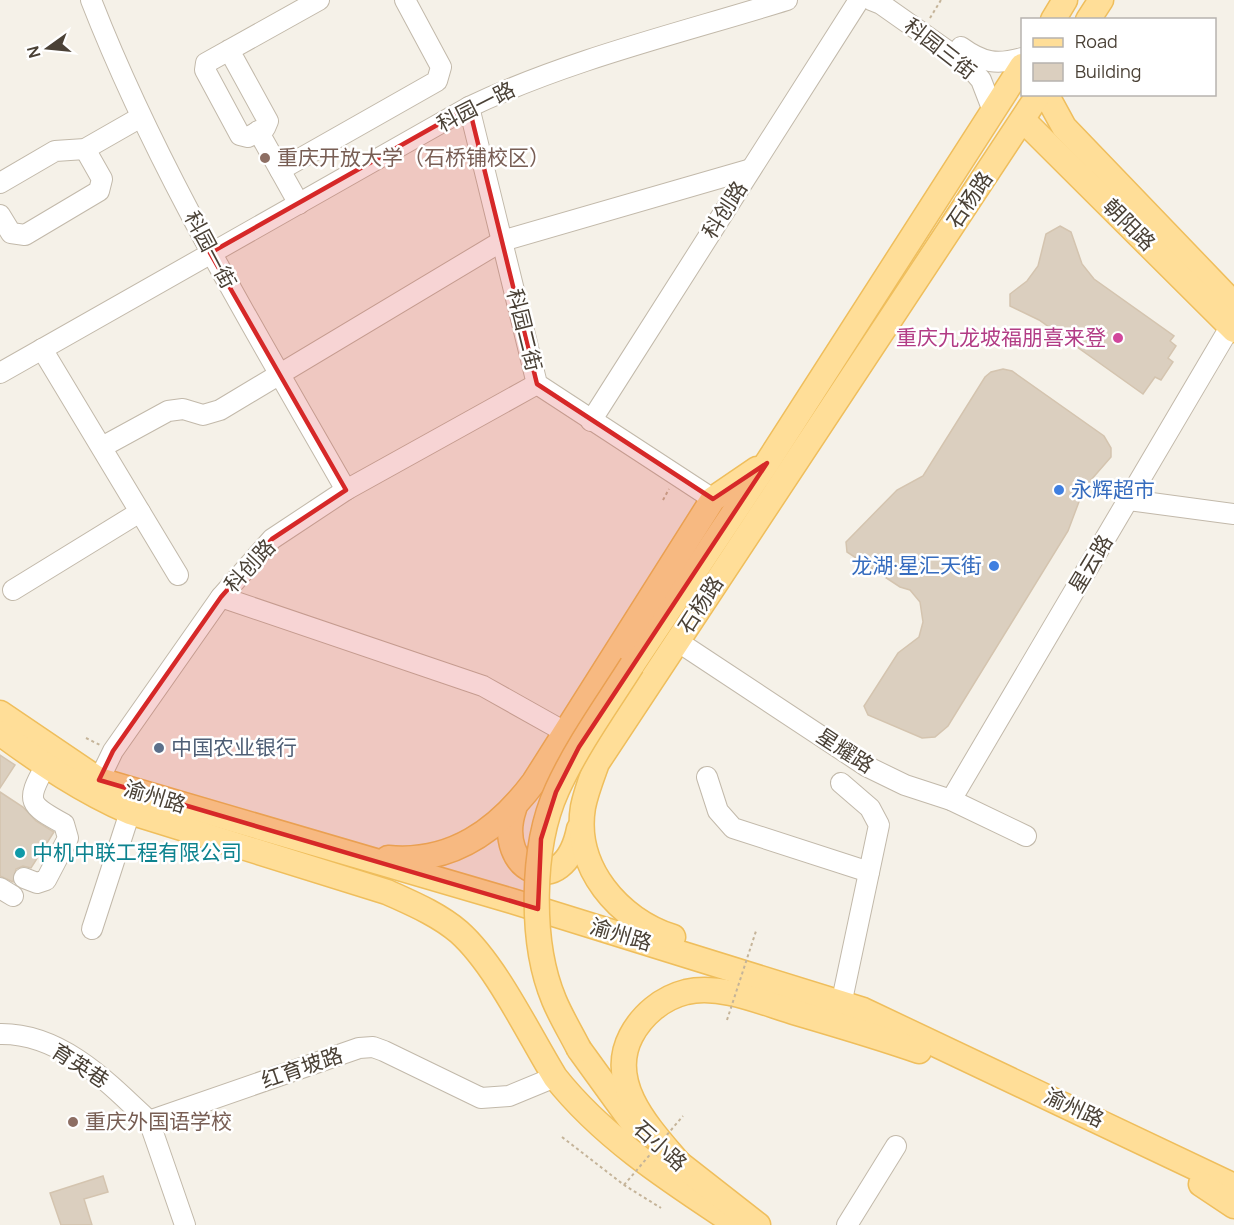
<svg xmlns="http://www.w3.org/2000/svg" width="1234" height="1225" viewBox="0 0 1234 1225" font-family="Manrope,'Noto Sans SC',sans-serif">
<style>
.building{fill:#dbcfbf;stroke:#d4c4af;stroke-width:1.5}
.lines{fill:none;stroke-linecap:round;stroke-linejoin:round}
.minor-casing{stroke:#c2b9aa;stroke-width:22}
.major-casing{stroke:#efbe5c;stroke-width:27}
.path{stroke:#c5b499;stroke-width:2;stroke-dasharray:3 3;stroke-linecap:butt}
.minor{stroke:#fff;stroke-width:20}
.major{stroke:#ffde98;stroke-width:24}
.major-bridge-casing{stroke:#efbe5c;stroke-width:27;stroke-linecap:butt}
.path-bridge{stroke:#c5b499;stroke-width:2;stroke-dasharray:3 3;stroke-linecap:butt}
.major-bridge{stroke:#ffde98;stroke-width:24}
.marked{fill:#d62828;fill-opacity:0.2;stroke:#d62828;stroke-width:4.5;stroke-linejoin:round}
.education-dot{fill:#8d6e63;stroke:#fff;stroke-width:2}
.hotel-dot{fill:#d1479c;stroke:#fff;stroke-width:2}
.shop-dot{fill:#3f7fe0;stroke:#fff;stroke-width:2}
.service-dot{fill:#5c6f8a;stroke:#fff;stroke-width:2}
.culture-dot{fill:#0f9aa8;stroke:#fff;stroke-width:2}
.labels{text-anchor:middle;stroke-width:5;stroke-linejoin:round;paint-order:stroke}
.street-label{font-size:21px;fill:#4a4136;stroke:#fff}
.education-label{font-size:21px;fill:#785e54;stroke:#fff;text-anchor:start}
.hotel-label{font-size:21px;fill:#b23c85;stroke:#fff;text-anchor:end}
.shop-label{font-size:21px;fill:#366cbe;stroke:#fff;text-anchor:start}
.service-label{font-size:21px;fill:#4e5e75;stroke:#fff;text-anchor:start}
.culture-label{font-size:21px;fill:#0d838f;stroke:#fff;text-anchor:start}
</style>
<rect width="100%" height="100%" fill="#f5f1e8"/>
<g class="building">
<polygon points="1060,226 1071,232 1082,264 1094,279 1174,336 1170,341 1176,346 1168,358 1173,362 1161,380 1155,377 1143,394 1039,320 1010,306 1010,294 1027,281 1038,266 1046,234"/>
<polygon points="1003,369 1012,371 1104,436 1111,448 1111,457 1091,480 1080,499 1068,531 948,726 935,737 922,738 868,715 864,706 898,653 919,637 923,622 920,602 910,590 900,587 847,552 846,542 897,490 923,476 985,377 991,372"/>
<polygon points="0,755 15,765 0,788"/>
<polygon points="0,792 23,807 36,821 54,832 31,868 23,866 16,869 13,882 0,876"/>
<polygon points="103,1176 108,1192 84,1199 92,1225 61,1225 50,1193"/>
</g>
<g class="lines">
<defs>
<g id="minor">
<path d="M91 0C158 172 255 330 346 490"/>
<polyline points="871,0 881,4 969,66 981,80 993,111"/>
<path d="M961 47C983 63 997 65 1022 58"/>
<polyline points="229,50 268,121 265,128 248,137 240,135 205,70 206,63 319,0"/>
<polyline points="469,107 537,384 713,499"/>
<polyline points="258,131 299,204"/>
<polyline points="280,170 437,81 441,67 405,0"/>
<polyline points="0,183 55,151 85,149 141,117"/>
<polyline points="0,215 11,233 25,235 99,191 102,179 85,149"/>
<polyline points="42,349 178,575"/>
<path d="M0 373 469 107C570 59 681 33 787 0"/>
<polyline points="537,384 346,490 272,539 221,597 483,686 565,732"/>
<polyline points="591,421 859,0"/>
<polyline points="102,447 168,411 183,409 203,415 220,410 502,241 751,169"/>
<polyline points="1129,500 1234,514"/>
<polyline points="13,590 140,512"/>
<polyline points="677,641 866,766 905,785 951,800 1026,836"/>
<polyline points="707,777 718,811 733,828 869,872"/>
<polyline points="99,780 113,751 221,597"/>
<polyline points="841,783 870,808 879,825 842,1000"/>
<polyline points="951,800 1230,327"/>
<path d="M24 878 37 883 46 880 68 838 64 824C29 805 25 802 45 767"/>
<polyline points="0,888 13,896"/>
<polyline points="92,929 130,812"/>
<path d="M0 1034C61 1033 108 1082 149 1121"/>
<polyline points="185,1225 149,1121 359,1048 373,1047 384,1051 481,1098 509,1096 555,1077"/>
<polyline points="847,1225 896,1146"/>
</g>
<g id="major">
<polyline points="1053,20 1065,0"/>
<polyline points="1088,20 1101,0"/>
<polyline points="1046,94 1064,127 1234,304"/>
<polyline points="1023,120 1234,330"/>
<polyline points="632,665 767,463 1022,66"/>
<polyline points="0,713 99,780 512,901 863,1010 1234,1186"/>
<path d="M0 733C42 764 82 791 130 812L387 892C411 903 438 914 459 932 496 965 528 1033 555 1077 604 1139 672 1182 737 1225"/>
<path d="M514 809C493 871 564 904 579 829"/>
<path d="M388 858C452 864 498 830 534 782L713 499 757 469"/>
<path d="M673 937C619 920 573 867 583 807 586 792 592 777 597 763L1039 94"/>
<polyline points="579,1049 634,1125"/>
<polyline points="671,1157 758,1225"/>
<path d="M683 1168C654 1133 605 1086 631 1036 642 1015 662 998 686 992 722 984 763 1003 797 1013 838 1025 879 1037 919 1051"/>
<polyline points="1201,1184 1234,1206"/>
</g>
</defs>
<use href="#minor" class="minor-casing"/>
<use href="#major" class="major-casing"/>
<g class="path">
<polyline points="930,18 941,0"/>
<polyline points="663,500 669,489"/>
<polyline points="86,738 100,745"/>
<polyline points="562,1137 624,1185 661,1208"/>
</g>
<use href="#minor" class="minor"/>
<use href="#major" class="major"/>
<defs>
<path id="major-bridge" d="M579 1049C571 1033 561 1017 554 1000 530 943 531 847 557 790 577 746 606 706 632 665"/>
</defs>
<use href="#major-bridge" class="major-bridge-casing"/>
<g class="path-bridge">
<polyline points="727,1020 756,931"/>
<polyline points="624,1185 683,1116"/>
</g>
<use href="#major-bridge" class="major-bridge"/>
</g>
<path class="marked" d="M469 107 537 384 713 499 767 463 579 747 556 792 541 839 538 909 99 780 113 751 221 597 272 539 346 490 210 253Z"/>
<g class="education-dot">
<circle cx="265" cy="158" r="6"/>
<circle cx="73" cy="1122" r="6"/>
</g>
<circle class="hotel-dot" cx="1118" cy="338" r="6"/>
<g class="shop-dot">
<circle cx="1059" cy="490" r="6"/>
<circle cx="994" cy="566" r="6"/>
</g>
<circle class="service-dot" cx="159" cy="748" r="6"/>
<circle class="culture-dot" cx="20" cy="853" r="6"/>
<g class="labels">
<g class="street-label">
<text transform="translate(940 49) rotate(38)" y="7">科园三街</text>
<text transform="translate(476 107) rotate(-27)" y="7">科园一路</text>
<text transform="translate(970 200) rotate(-56)" y="7">石杨路</text>
<text transform="translate(725 210) rotate(-57)" y="7">科创路</text>
<text transform="translate(1129 225) rotate(45)" y="7">朝阳路</text>
<text transform="translate(210 250) rotate(62)" y="7">科园一街</text>
<text transform="translate(524 330) rotate(76)" y="7">科园二街</text>
<text transform="translate(1091 564) rotate(-59)" y="7">星云路</text>
<text transform="translate(250 566) rotate(-47)" y="7">科创路</text>
<text transform="translate(701 605) rotate(-57)" y="7">石杨路</text>
<text transform="translate(845 751) rotate(33)" y="7">星耀路</text>
<text transform="translate(155 797) rotate(17)" y="7">渝州路</text>
<text transform="translate(621 935) rotate(17)" y="7">渝州路</text>
<text transform="translate(80 1066) rotate(33)" y="7">育英巷</text>
<text transform="translate(302 1068) rotate(-19)" y="7">红育坡路</text>
<text transform="translate(1074 1108) rotate(25)" y="7">渝州路</text>
<text transform="translate(660 1146) rotate(42)" y="7">石小路</text>
</g>
<g class="education-label">
<text x="277" y="165">重庆开放大学（石桥铺校区）</text>
<text x="85" y="1129">重庆外国语学校</text>
</g>
<g class="hotel-label">
<text x="1106" y="345">重庆九龙坡福朋喜来登</text>
</g>
<g class="shop-label">
<text x="1071" y="497">永辉超市</text>
<text x="982" y="573" text-anchor="end">龙湖·星汇天街</text>
</g>
<g class="service-label">
<text x="171" y="755">中国农业银行</text>
</g>
<g class="culture-label">
<text x="32" y="860">中机中联工程有限公司</text>
</g>
</g>
<rect x="1021" y="18" width="195" height="78" fill="#ffffff" stroke="#b7b3af" stroke-width="1.5"/>
<rect x="1033" y="38" width="30" height="9" fill="#ffde98" stroke="#b7b3af" stroke-width="1.5"/>
<text x="1075" y="48" font-size="18" fill="#4a4136">Road</text>
<rect x="1033" y="63" width="30" height="18" fill="#dbcfbf" stroke="#b7b3af" stroke-width="1.5"/>
<text x="1075" y="78" font-size="18" fill="#4a4136">Building</text>
<g transform="translate(48 48) rotate(255)" stroke="#ffffff" stroke-width="4.5" paint-order="stroke">
<path d="M0-4.5L10 22L0 15L-10 22Z" fill="#4a4136"/>
<text y="-9" font-size="16" font-weight="bold" text-anchor="middle" fill="#4a4136">N</text>
</g>
</svg>
